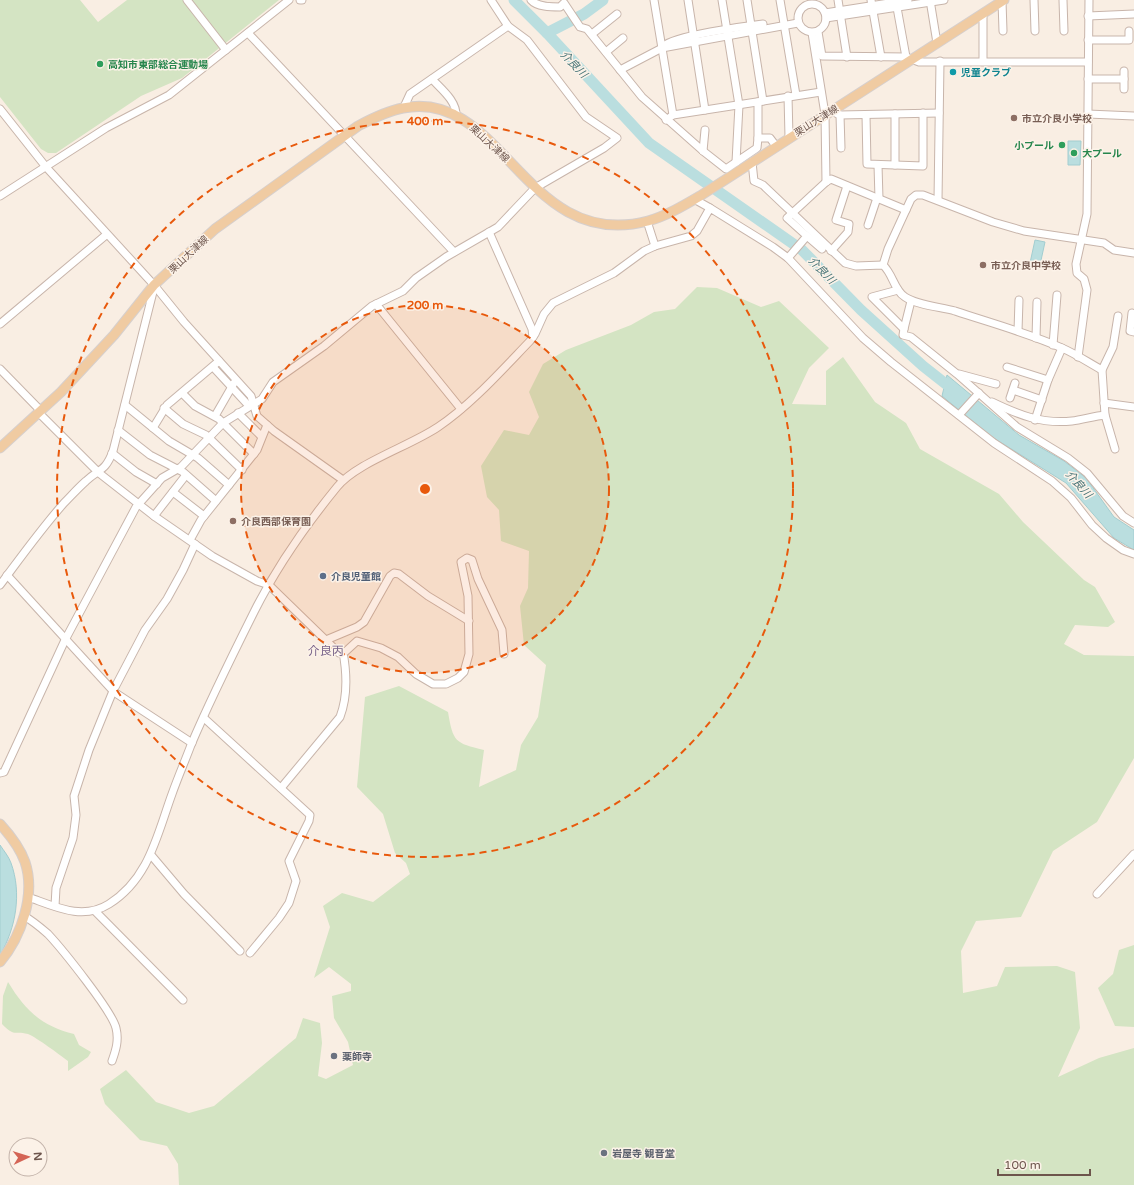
<svg xmlns="http://www.w3.org/2000/svg" width="1134" height="1185" viewBox="0 0 1134 1185" font-family="'Varela Round','Noto Sans JP',sans-serif">
<style>
.green{fill:#d4e4c3}
.water{fill:#badedf;stroke:#a2cdd0}
.lines{fill:none;stroke-linecap:round;stroke-linejoin:round}
.stream{stroke:#a2cdd0;stroke-width:2}
.river{stroke:#badedf;stroke-width:11}
.minor-casing{stroke:#c8b5ab;stroke-width:9}
.major-casing{stroke:#d6cfcd;stroke-width:11}
.minor{stroke:#fff;stroke-width:7}
.major{stroke:#f0cba2;stroke-width:9}
.ring{fill:none;stroke:#e8590c;stroke-width:2;stroke-dasharray:7 5}
.leisure-dot{fill:#2e9e5b;stroke:#fcf2e8;stroke-width:1.5}
.culture-dot{fill:#0f9aa8;stroke:#fcf2e8;stroke-width:1.5}
.education-dot{fill:#8d6e63;stroke:#fcf2e8;stroke-width:1.5}
.service-dot{fill:#5c6f8a;stroke:#fcf2e8;stroke-width:1.5}
.worship-dot{fill:#6b7280;stroke:#fcf2e8;stroke-width:1.5}
.labels{text-anchor:middle;stroke-width:3;stroke-linejoin:round;paint-order:stroke}
.leisure-label{font-size:10px;font-weight:bold;fill:#27864d;stroke:#fcf2e8;text-anchor:start}
.culture-label{font-size:10px;font-weight:bold;fill:#0d838f;stroke:#fcf2e8;text-anchor:start}
.education-label{font-size:10px;font-weight:bold;fill:#785e54;stroke:#fcf2e8;text-anchor:start}
.street-label{font-size:10px;fill:#6d554c;stroke:#fcf2e8}
.service-label{font-size:10px;font-weight:bold;fill:#4e5e75;stroke:#fcf2e8;text-anchor:start}
.worship-label{font-size:10px;font-weight:bold;fill:#5b616d;stroke:#fcf2e8;text-anchor:start}
.water-label{font-size:11px;font-style:italic;fill:#467477;stroke:#fcf2e8}
.quarter-label{font-size:12px;fill:#79648a;stroke:#fcf2e8}
.centre{fill:#e8590c;stroke:#fcf2e8;stroke-width:2}
.ring-label{font-size:12px;text-anchor:middle;font-weight:bold;fill:#e8590c;stroke:#fcf2e8;stroke-width:3;stroke-linejoin:round;paint-order:stroke}
</style>
<rect width="100%" height="100%" fill="#f9eee3"/>
<g class="green">
<polygon points="0,0 80,0 98,22 127,0 279,0 182,78 141,96 56,153 48,153 41,149 0,97"/>
<path d="M697 287 717 288 761 307 779 301 829 348 809 368 792 404 826 405V371L843 357 875 402 906 423 920 449 999 494 1023 522 1084 580 1095 587 1115 622 1108 627 1075 625 1064 644 1084 655 1134 656V758L1097 822 1053 851 1021 917 976 921 961 951 963 993 997 986 1005 967 1057 966 1075 972 1080 1028 1058 1077 1099 1058 1134 1048V1185H179L178 1164 167 1146 140 1140 105 1104 100 1089 126 1070 156 1102 189 1113 214 1106 296 1038 303 1018 320 1023 322 1043 318 1076 326 1079 353 1065 348 1042 334 1018 332 996 351 991V984L329 967 314 978 330 927 323 906 342 893 373 902 410 874 406 863 395 853 383 814 357 787 365 697 399 686 448 712C453 742 455 743 484 750L479 787 516 770 521 745 538 717 546 665 524 645 520 606 528 588 529 551 501 541 499 510 487 497 481 466 504 430 529 435 539 417 529 392 543 364 566 350 631 325 654 312 675 309Z"/>
<polygon points="1134,945 1134,1027 1115,1026 1098,988 1113,974 1119,950"/>
<path d="M8 982C25 1010 41 1026 74 1034L79 1045 91 1052 88 1057 68 1071V1061C60 1055 36 1037 28 1034 13 1030 16 1038 2 1024L3 996Z"/>
</g>
<g class="water">
<polygon points="1068,141 1081,141 1080,165 1068,165"/>
<polygon points="1035,240 1045,242 1040,265 1030,263"/>
<polygon points="947,375 1019,435 1064,461 1086,478 1114,517 1134,530 1134,550 1114,538 1066,483 992,437 942,396"/>
<path d="M0 845C4 851 9 857 11 863 22 893 16 928 0 955Z"/>
</g>
<g class="lines">
<polyline class="stream" points="809,0 809,1"/>
<g class="river">
<polyline points="514,0 547,33 649,143 802,250 861,310 923,366 956,392"/>
<polyline points="547,33 584,14 603,0"/>
</g>
<defs>
<g id="minor">
<polyline points="187,0 226,50"/>
<polyline points="300,0 302,0"/>
<path d="M531 0C537 7 551 7 560 7L564 3 580 27 587 29 642 97 703 151 726 169 757 148 758 138H770L776 146"/>
<polyline points="654,0 673,115"/>
<polyline points="688,0 705,110"/>
<polyline points="722,0 739,105 736,162"/>
<polyline points="747,0 763,101"/>
<polyline points="780,0 796,95"/>
<polyline points="838,0 847,57"/>
<polyline points="871,0 881,57"/>
<polyline points="930,0 937,43"/>
<polyline points="1034,0 1035,31"/>
<polyline points="1063,0 1064,31"/>
<polyline points="1002,1 1003,31"/>
<polyline points="896,2 906,57"/>
<circle cx="812" cy="18" r="14"/>
<polyline points="825,13 908,0"/>
<polyline points="1088,16 1134,14"/>
<polyline points="826,18 944,0"/>
<polyline points="818,32 822,56 906,57 919,62 1088,62"/>
<polyline points="248,33 454,252"/>
<polyline points="812,33 825,114 826,182"/>
<polyline points="592,34 617,14"/>
<polyline points="1088,40 1129,40 1129,31"/>
<path d="M664 46C673 36 746 26 763 24"/>
<polyline points="606,52 623,38"/>
<polyline points="983,61 983,13"/>
<polyline points="620,70 662,48 798,23"/>
<polyline points="1124,71 1124,89"/>
<path d="M432 79C441 89 457 101 456 116"/>
<polyline points="1088,79 1124,79"/>
<polyline points="788,96 789,137"/>
<polyline points="404,107 410,94 508,26"/>
<polyline points="0,109 46,167 154,285 184,322 251,396 257,416 274,431 343,480"/>
<polyline points="831,111 840,115 939,113"/>
<polyline points="1088,114 1134,116"/>
<polyline points="840,115 841,148"/>
<polyline points="866,115 867,164 923,166 923,113"/>
<polyline points="666,120 673,115 821,92"/>
<polyline points="758,138 758,102"/>
<polyline points="703,151 705,130"/>
<path d="M752 162 754 181 763 185 845 263 856 266 883 265C893 274 894 290 905 297 917 305 940 307 955 311 991 323 1028 333 1062 348 1076 354 1089 363 1102 370"/>
<polyline points="878,165 879,199"/>
<polyline points="895,165 895,114"/>
<polyline points="0,196 106,128 169,95 289,0"/>
<polyline points="694,199 710,208"/>
<polyline points="938,200 940,61"/>
<polyline points="647,221 655,246"/>
<polyline points="868,225 877,198"/>
<polyline points="489,232 532,329 533,337"/>
<polyline points="807,236 822,249"/>
<polyline points="831,251 848,232 849,224 836,220 847,186"/>
<polyline points="788,258 807,236 787,218 826,182 831,179 906,210"/>
<polyline points="883,265 888,249 911,199 916,195 923,195 993,222 1024,231 1104,243 1114,250 1134,253"/>
<polyline points="898,290 872,297 904,329 903,335 911,337 957,374 1017,427 1068,458 1087,473 1123,516 1134,523"/>
<polyline points="376,304 461,409"/>
<polyline points="1132,313 1130,331 1134,332"/>
<polyline points="0,324 106,235"/>
<polyline points="904,329 911,301"/>
<polyline points="1018,331 1019,300"/>
<polyline points="1036,338 1037,302"/>
<polyline points="1053,345 1057,295"/>
<polyline points="1078,357 1087,290 1084,279 1077,273 1076,264 1087,214 1089,0"/>
<polyline points="213,367 249,406"/>
<polyline points="1007,367 1048,380"/>
<polyline points="0,369 40,410"/>
<polyline points="959,374 996,384"/>
<polyline points="1013,390 1042,400"/>
<polyline points="182,393 195,406 219,419 254,454"/>
<polyline points="1010,398 1015,383"/>
<path d="M992 402C1019 415 1041 424 1072 421 1082 420 1094 416 1105 415"/>
<polyline points="1104,403 1134,407"/>
<polyline points="125,405 169,441 198,458 229,485"/>
<polyline points="164,408 183,424 206,435 242,470"/>
<polyline points="38,412 99,473 154,516 212,556 257,581 269,585 339,653 345,652 357,641 381,648 398,657 416,674 433,684 446,684 458,678 464,672 469,654 468,596 461,562 467,558 472,560 478,579 502,630 504,654"/>
<polyline points="238,413 261,436"/>
<polyline points="959,415 979,393"/>
<polyline points="215,416 234,383"/>
<polyline points="1035,420 1048,380 1062,348"/>
<polyline points="153,428 167,405 219,361"/>
<polyline points="118,430 150,455 183,472 216,501"/>
<polyline points="1115,449 1105,415 1102,370 1113,347 1118,316"/>
<polyline points="112,453 136,472 157,484"/>
<polyline points="173,492 204,516"/>
<polyline points="154,516 186,475"/>
<polyline points="190,540 201,520 257,450 267,425"/>
<polyline points="7,575 114,692 192,743"/>
<path d="M0 585C21 557 41 529 64 503 71 496 78 488 86 481 100 468 105 472 113 451L154 288"/>
<polyline points="326,640 357,627 364,622 390,576 394,573 399,574 428,596 469,621"/>
<polyline points="204,718 310,815 309,821 289,861 296,881 289,903 279,918 250,953"/>
<polyline points="0,773 4,772 65,640 136,507 162,478 181,467 223,423 262,399 273,382 324,346 372,306 403,291 416,278 446,257 498,227 535,188 604,148 617,138 586,117 527,40 508,26 491,0"/>
<path d="M281 788 340 717C348 696 347 674 343 652"/>
<polyline points="151,855 184,894 240,951"/>
<polyline points="1097,894 1134,854"/>
<path d="M28 897C54 906 82 921 109 904 149 879 157 835 172 794 178 777 185 761 191 745 210 700 232 656 254 612 276 568 306 525 337 487 356 463 410 446 438 427 470 406 503 369 530 341L535 334 544 314 553 303 614 273 644 251 655 246 691 236 697 231 710 208 773 247 788 258 863 338 891 362 994 443 1052 481 1071 498 1092 525 1106 538 1123 550 1134 554"/>
<polyline points="55,906 56,888 73,838 76,815 74,796 89,750 113,691 145,630 167,599 183,570 195,544"/>
<polyline points="95,911 183,1000"/>
<path d="M24 916C33 921 40 927 48 934 62 949 112 1011 116 1028 119 1040 116 1050 112 1061"/>
</g>
<g id="major">
<path d="M0 448 61 392 114 335 154 285 215 229 358 126C373 118 387 111 403 108 503 88 525 253 648 221 666 216 683 206 700 196L1004 0"/>
<path d="M0 824C10 835 20 848 25 862 36 895 21 937 0 962"/>
</g>
</defs>
<use href="#minor" class="minor-casing"/>
<use href="#major" class="major-casing"/>
<use href="#minor" class="minor"/>
<use href="#major" class="major"/>
</g>
<circle cx="425" cy="489" r="184" fill="#e8590c" fill-opacity=".12"/>
<g class="ring">
<circle cx="425" cy="489" r="184"/>
<circle cx="425" cy="489" r="368"/>
</g>
<g class="leisure-dot">
<circle cx="100" cy="64" r="4"/>
<circle cx="1062" cy="145" r="4"/>
<circle cx="1074" cy="153" r="4"/>
</g>
<circle class="culture-dot" cx="953" cy="72" r="4"/>
<g class="education-dot">
<circle cx="1014" cy="118" r="4"/>
<circle cx="983" cy="265" r="4"/>
<circle cx="233" cy="521" r="4"/>
</g>
<circle class="service-dot" cx="323" cy="576" r="4"/>
<g class="worship-dot">
<circle cx="334" cy="1056" r="4"/>
<circle cx="604" cy="1153" r="4"/>
</g>
<g class="labels">
<g class="leisure-label">
<text x="108" y="68">高知市東部総合運動場</text>
<text x="1054" y="149" text-anchor="end">小プール</text>
<text x="1082" y="157">大プール</text>
</g>
<g class="culture-label">
<text x="961" y="76">児童クラブ</text>
</g>
<g class="education-label">
<text x="1022" y="122">市立介良小学校</text>
<text x="991" y="269">市立介良中学校</text>
<text x="241" y="525">介良西部保育園</text>
</g>
<g class="street-label">
<text transform="translate(816 120) rotate(-32)" y="4">栗山大津線</text>
<text transform="translate(490 143) rotate(43)" y="4">栗山大津線</text>
<text transform="translate(188 254) rotate(-43)" y="4">栗山大津線</text>
</g>
<g class="service-label">
<text x="331" y="580">介良児童館</text>
</g>
<g class="worship-label">
<text x="342" y="1060">薬師寺</text>
<text x="612" y="1157">岩屋寺 観音堂</text>
</g>
<g class="water-label">
<text transform="translate(574 64) rotate(46)" y="4">介良川</text>
<text transform="translate(822 270) rotate(46)" y="4">介良川</text>
<text transform="translate(1079 484) rotate(48)" y="4">介良川</text>
</g>
<g class="quarter-label">
<text x="326" y="655">介良丙</text>
</g>
</g>
<circle cx="425" cy="489" r="6" class="centre"/>
<g class="ring-label">
<text x="425" y="125">400 m</text>
<text x="425" y="309">200 m</text>
</g>
<g transform="translate(28 1157) rotate(86)"><circle r="19" fill="#fcf2e8" stroke="#c3b3aa"/>
<path d="M0-3L7 15L0 10L-7 15Z" fill="#d46556"/>
<text y="-6" font-size="11" font-weight="bold" text-anchor="middle" fill="#6d554c">N</text>
</g>
<path d="M998 1169v6h92v-6" fill="none" stroke="#6d554c" stroke-width="2"/>
<text x="1004" y="1169" font-size="12" fill="#6d554c" stroke="#fcf2e8" stroke-width="3" paint-order="stroke">100 m</text>
</svg>
